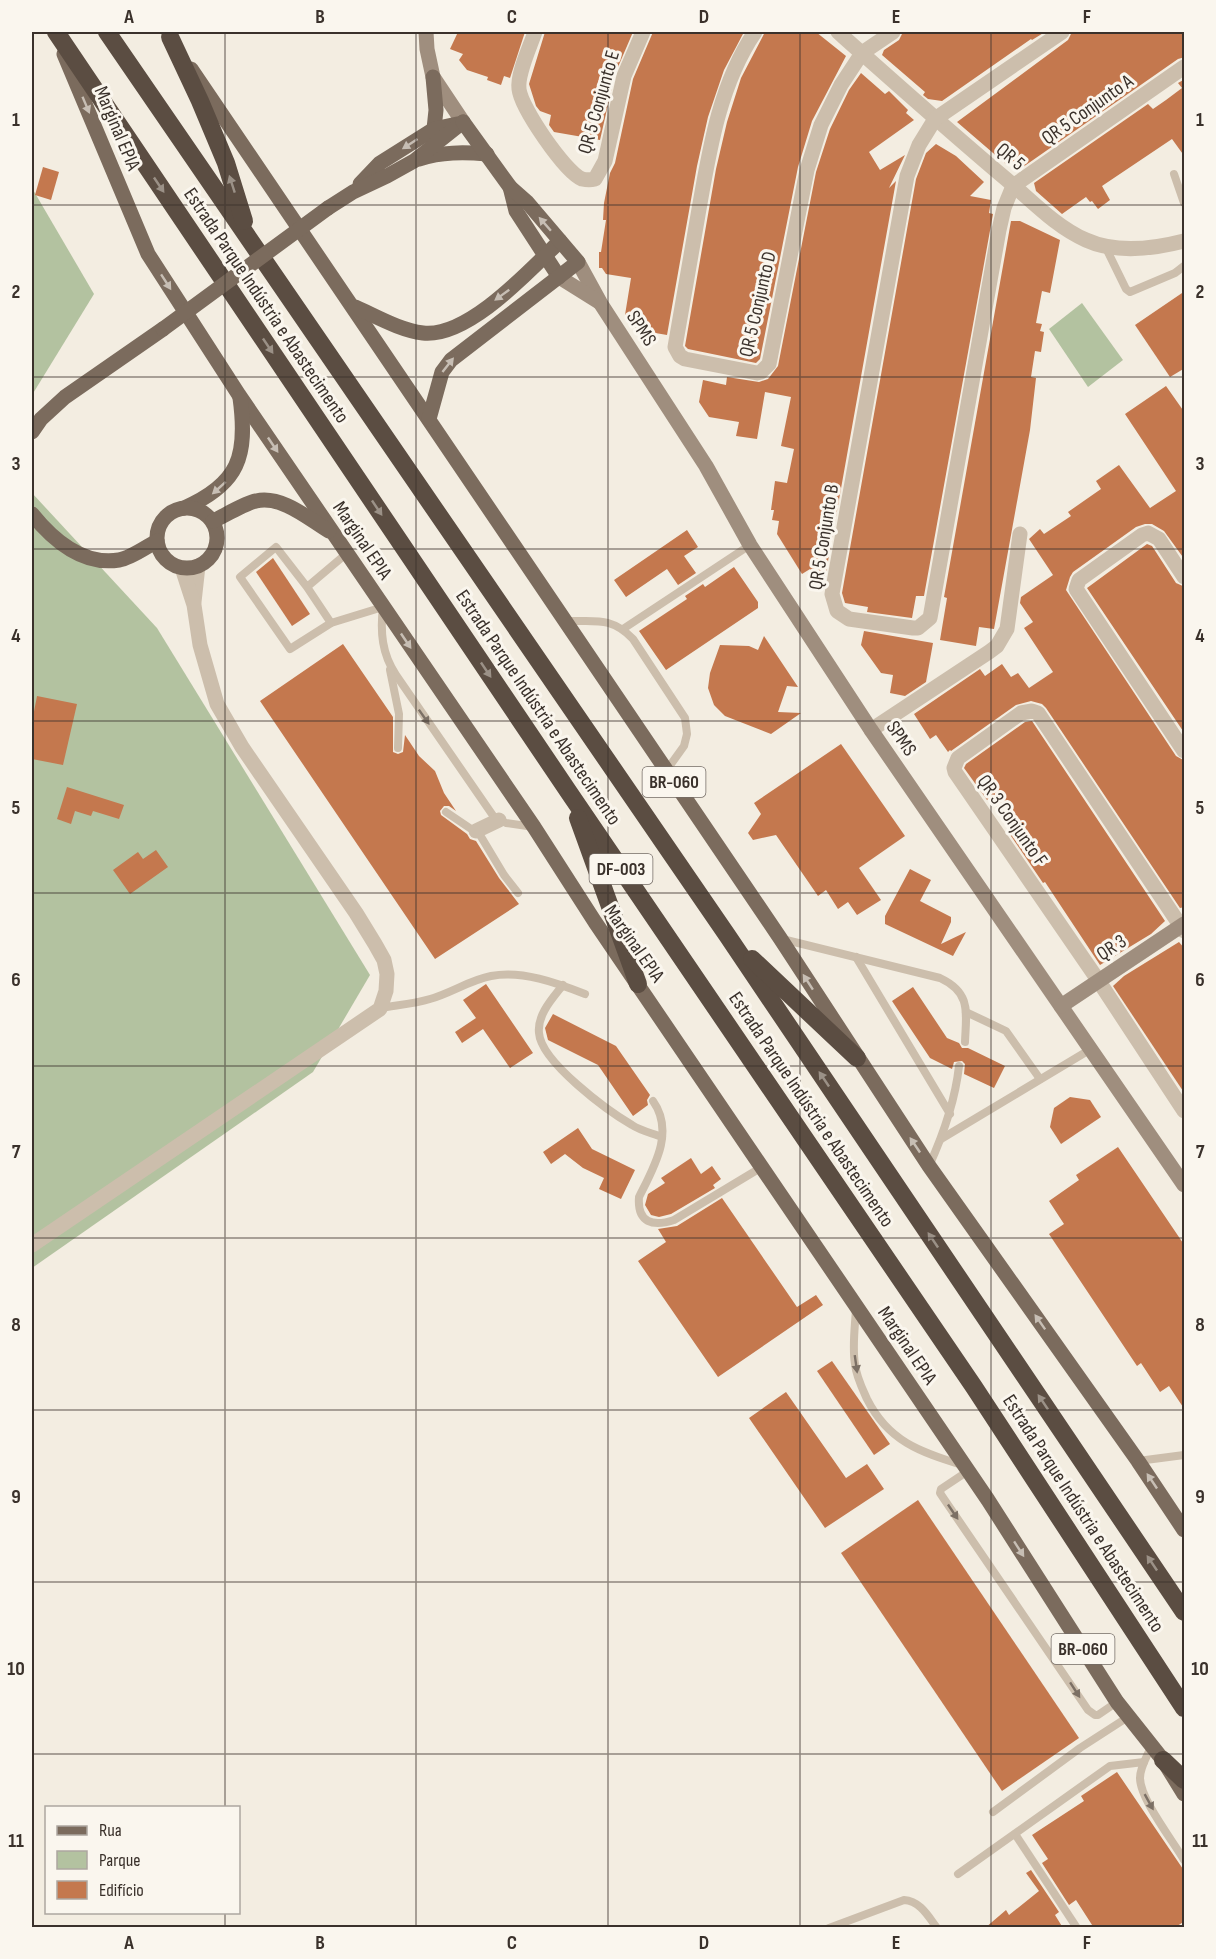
<svg xmlns="http://www.w3.org/2000/svg" width="1216" height="1959" viewBox="0 0 1216 1959" font-family="'Sofia Sans Condensed',sans-serif">
<style>
.green{fill:#b3c2a0}
.building{fill:#c4784e}
.lines{fill:none;stroke-linecap:round;stroke-linejoin:round}
.lane{stroke:#ccbeac;stroke-width:8}
.street{stroke:#ccbeac;stroke-width:15}
.secondary{stroke:#9f8e7e;stroke-width:15}
.primary{stroke:#7b6b5d;stroke-width:15}
.highway{stroke:#5b4d42;stroke-width:18}
.primary-bridge{stroke:#7b6b5d;stroke-width:15}
.oneway{fill:#c7beb4}
.oneway2{fill:#9b9187}
.oneway3{fill:#7c7065}
.grid{fill:none;stroke:#3a312b;stroke-width:1.5;stroke-opacity:0.55}
.labels{text-anchor:middle;stroke-width:6;stroke-linejoin:round;paint-order:stroke}
.shield{fill:#faf6ee;stroke:#746c66;stroke-width:1.5}
.shield-label{font-size:18px;font-weight:bold;fill:#3a312b}
.street-label{font-size:20px;fill:#3a312b;stroke:#faf6ee}
.neatline{fill:none;stroke:#3a312b;stroke-width:2}
.grid-label{font-size:20px;text-anchor:middle;font-weight:bold;fill:#3a312b}
</style>
<rect width="100%" height="100%" fill="#f3ede1"/>
<g class="green">
<polygon points="32,188 94,294 32,395"/>
<polygon points="1082,303 1123,360 1088,387 1049,329"/>
<polygon points="32,493 157,628 370,975 313,1072 32,1268"/>
</g>
<g class="building">
<polygon points="458,32 525,32 510,78 504,76 501,85 487,80 488,77 467,70 459,60 463,54 450,49"/>
<polygon points="545,32 633,32 615,74 600,140 554,132 549,125 551,115 540,111 536,106 529,84"/>
<polygon points="653,32 744,32 724,70 708,117 697,166 667,335 638,330 625,315 631,278 606,274 602,268 599,268 599,252 601,252 606,220 603,220 604,203 610,173 615,163 633,79"/>
<polygon points="765,32 816,32 846,56 812,121 798,167 760,359 756,363 688,349 685,346 716,169 727,122 741,78"/>
<polygon points="903,32 1045,32 1032,40 1031,39 942,101 928,99 923,95 925,92 882,55 884,50 899,40"/>
<polygon points="1072,32 1185,32 1185,57 1178,59 1023,167 1007,165 957,122 1068,40"/>
<polygon points="861,73 885,94 889,91 908,110 906,113 914,120 869,152 880,170 905,155 889,188 896,181 825,578 815,576 810,569 802,574 777,534 779,521 772,520 774,510 771,510 775,481 787,483 794,449 781,446 791,397 765,392 757,439 736,436 739,422 709,417 699,402 703,380 726,385 727,377 759,382 768,379 778,366 816,172 830,129 849,90"/>
<polygon points="1185,79 1185,157 1172,139 1102,186 1110,200 1098,209 1092,201 1090,202 1086,197 1062,214 1036,191 1034,183 1148,104 1153,109 1166,100 1182,88 1178,83"/>
<polygon points="936,144 956,156 984,182 970,196 991,200 989,213 993,214 924,596 916,596 912,618 867,612 868,607 845,603 842,593 916,179 926,153"/>
<polygon points="43,167 59,172 51,200 35,195"/>
<polygon points="1011,221 1020,221 1060,240 1050,293 1042,291 1036,323 1042,324 1040,331 1044,332 1041,352 1035,351 1031,377 1036,378 1030,430 994,629 979,627 976,646 940,640 947,598 944,597"/>
<polygon points="1185,291 1185,368 1170,377 1135,325"/>
<polygon points="1166,386 1185,413 1185,560 1164,531 1152,524 1145,524 1136,527 1073,572 1070,577 1066,590 1176,756 1185,761 1185,907 1180,908 1046,708 1042,704 1031,701 1016,705 951,751 950,750 948,752 936,735 930,739 914,714 980,669 985,676 1002,664 1011,677 1018,673 1029,688 1053,672 1024,628 1033,622 1020,603 1021,597 1053,575 1029,539 1040,529 1044,534 1071,516 1068,512 1101,489 1096,481 1119,465 1150,508 1176,491 1125,414"/>
<polygon points="687,530 698,547 684,556 696,573 678,585 667,569 626,597 614,580"/>
<polygon points="1147,544 1152,546 1176,583 1185,587 1185,734 1087,588"/>
<polygon points="273,558 310,614 292,626 256,572"/>
<polygon points="734,567 758,602 758,608 666,670 639,631 687,599 685,596 703,584 705,587"/>
<polygon points="864,631 933,643 926,682 905,696 890,693 893,675 881,673 861,645"/>
<polygon points="764,636 798,687 787,686 778,712 801,713 771,734 725,716 714,705 708,688 710,673 720,645 749,646 758,650"/>
<polygon points="343,644 393,717 393,752 398,754 403,752 405,735 419,756 435,771 444,793 456,811 449,806 444,806 440,811 441,815 467,834 470,839 476,841 499,878 519,904 435,959 260,701"/>
<polygon points="37,696 77,704 63,765 32,759 32,722"/>
<polygon points="1032,721 1165,921 1151,934 1100,965 1045,882 1043,883 1009,833 1013,830 990,797 987,800 964,768 966,764 1025,722"/>
<polygon points="841,744 905,836 859,868 881,900 857,915 848,902 838,909 826,890 818,896 776,835 753,840 748,833 761,814 754,803"/>
<polygon points="67,787 124,805 119,819 93,811 91,816 75,811 71,824 57,819"/>
<polygon points="156,850 168,867 130,894 113,870 138,852 143,859"/>
<polygon points="910,869 931,880 920,901 951,917 951,922 941,944 966,932 953,956 885,924 885,916"/>
<polygon points="1179,942 1185,949 1185,1094 1113,986 1124,976"/>
<polygon points="486,984 533,1053 510,1068 483,1029 462,1043 455,1032 476,1018 463,1000"/>
<polygon points="913,987 947,1038 959,1043 962,1048 968,1048 1005,1066 994,1088 964,1074 965,1064 962,1061 954,1062 952,1069 930,1058 892,1001"/>
<polygon points="553,1014 616,1046 650,1095 647,1100 648,1105 633,1116 598,1065 548,1040 545,1028"/>
<polygon points="1070,1097 1090,1100 1101,1117 1061,1144 1050,1127 1054,1108"/>
<polygon points="578,1128 592,1149 635,1170 621,1199 599,1189 604,1178 583,1168 565,1154 551,1164 543,1152"/>
<polygon points="1118,1147 1185,1246 1185,1410 1169,1386 1160,1392 1141,1363 1137,1366 1049,1234 1064,1224 1049,1201 1079,1180 1076,1175"/>
<polygon points="691,1158 701,1174 712,1166 721,1179 713,1185 715,1188 671,1214 659,1217 651,1215 645,1205 648,1194 665,1183 661,1178"/>
<polygon points="722,1198 797,1307 816,1295 823,1305 718,1377 638,1261 666,1242 658,1229 677,1226"/>
<polygon points="832,1361 890,1444 874,1455 817,1371"/>
<polygon points="786,1392 846,1478 867,1464 884,1489 825,1528 749,1418"/>
<polygon points="918,1500 1079,1738 1002,1791 841,1553"/>
<polygon points="1117,1772 1185,1872 1185,1921 1174,1928 1094,1928 1076,1900 1069,1905 1042,1863 1048,1859 1032,1835 1084,1801 1081,1796"/>
<polygon points="1031,1870 1059,1912 1055,1915 1063,1928 985,1928 1006,1910 1009,1915 1039,1891 1026,1873"/>
</g>
<g class="lines">
<g class="lane">
<polyline points="1174,174 1184,203"/>
<polyline points="1105,246 1126,289 1130,292 1175,273 1184,266"/>
<polyline points="307,587 331,623 290,649 240,577 276,547 307,587 346,554"/>
<path d="M566 621C595 622 611 616 633 639L685 718 687 734 684 746 666 771"/>
<path d="M331 623 383 607C380 632 382 654 396 675L494 817 506 823 534 827"/>
<polyline points="623,629 750,545"/>
<polyline points="390,670 399,714 398,748"/>
<polyline points="446,812 480,835 504,875 518,893"/>
<path d="M782 939 940 978C972 993 966 1013 965 1042"/>
<polyline points="856,957 950,1114"/>
<path d="M563 985C552 999 537 1015 539 1033 541 1062 608 1111 632 1125 641 1131 652 1133 662 1137"/>
<path d="M380 1008C397 1005 414 1004 430 999 451 993 470 980 491 976 522 970 557 983 585 994"/>
<polyline points="966,1012 1006,1031 1040,1079"/>
<path d="M653 1101C675 1132 654 1167 639 1197 637 1223 653 1227 674 1220L762 1167"/>
<polyline points="941,1139 1091,1049"/>
<path d="M929 1166C944 1133 955 1102 959 1066"/>
<path d="M856 1309C855 1327 852 1347 855 1364 856 1376 862 1388 867 1399 888 1441 920 1452 962 1465"/>
<polyline points="1138,1461 1184,1455"/>
<polyline points="968,1471 941,1489 940,1493 944,1499 1088,1710 1095,1715 1098,1715 1117,1702"/>
<path d="M1151 1747C1147 1757 1140 1767 1140 1778 1140 1799 1173 1841 1184 1860"/>
<polyline points="993,1812 1080,1748 1128,1717"/>
<polyline points="1015,1834 1077,1928"/>
<polyline points="958,1874 1110,1766 1144,1762"/>
<path d="M829 1928 904 1900C920 1901 928 1916 937 1928"/>
</g>
<g class="street">
<path d="M535 32C530 47 517 74 519 89 521 108 565 172 582 179 587 180 591 180 595 179L605 161 624 76 643 32"/>
<path d="M755 32C719 85 709 152 698 215 690 259 683 303 675 347L680 356 685 359 757 373 761 372 769 364 807 170 821 125 841 85 862 53 893 32"/>
<path d="M838 32C893 81 949 131 1006 179 1031 200 1056 227 1086 240 1117 254 1153 249 1184 241"/>
<polyline points="1062,32 935,119 919,145 907,176 832,594 837,611 849,619 913,628 918,628 930,618 999,230 1004,208 1013,186 1184,67"/>
<polyline points="1184,577 1159,539 1148,533 1142,535 1079,580 1076,589 1184,751"/>
<polyline points="194,602 198,566"/>
<polyline points="871,730 989,652 997,646 1007,629 1020,534"/>
<polyline points="476,831 499,820"/>
<polyline points="1184,931 1038,713 1032,711 1021,713 958,758 954,768 955,772 1098,980 1184,1111"/>
<polyline points="32,1245 380,1009 386,991 387,974 384,960 375,944 356,913 242,747 217,704 200,645 194,605 182,568"/>
</g>
<g class="secondary">
<polyline points="426,32 427,49 433,77 463,122"/>
<polyline points="578,262 601,304 706,466 750,545 871,730 1184,1185"/>
<polyline points="559,277 599,302"/>
<polyline points="1061,1006 1184,924"/>
</g>
<g class="primary">
<polyline points="64,54 148,254 239,395 534,827 595,922 988,1500 1117,1702 1163,1760 1184,1794"/>
<polyline points="191,69 780,938 929,1166 1138,1461 1184,1530"/>
<polyline points="433,77 436,110 434,129"/>
<path d="M419 159C442 152 463 152 487 154"/>
<polyline points="360,184 380,163 434,129 457,124"/>
<polyline points="510,187 516,211 559,277"/>
<polyline points="328,208 353,192 387,176 414,161 463,122"/>
<path d="M355 307C376 316 399 330 423 333 468 338 529 271 560 241"/>
<polyline points="429,419 442,372 451,360 578,262 527,202 510,187 463,122"/>
<polyline points="32,432 41,419 65,397 163,329"/>
<path d="M184 508C239 484 248 456 240 398"/>
<circle cx="187" cy="538" r="30"/>
<path d="M32 514C53 540 82 566 119 560 131 558 146 547 157 541"/>
<path d="M213 521C224 516 245 503 256 501 282 495 309 519 329 531"/>
</g>
<g class="highway">
<polyline points="56,32 568,791 974,1387 1184,1708"/>
<polyline points="107,32 727,935 1184,1612"/>
<polyline points="170,37 200,101 226,163 244,221"/>
<polyline points="578,818 638,984"/>
<polyline points="752,959 857,1058"/>
<polyline points="1163,1760 1184,1780"/>
</g>
<polyline class="primary-bridge" points="163,329 328,208"/>
</g>
<defs><path id="oneway-solid" d="M-6-.8H1V-3.2L6.5 0L1 3.2V.8H-6Z" transform="scale(1.5)"/></defs>
<g class="oneway">
<use href="#oneway-solid" transform="translate(86 105) rotate(67)"/>
<use href="#oneway-solid" transform="translate(410 144) rotate(147)"/>
<use href="#oneway-solid" transform="translate(545 224) rotate(-131)"/>
<use href="#oneway-solid" transform="translate(166 282) rotate(57)"/>
<use href="#oneway-solid" transform="translate(502 295) rotate(144)"/>
<use href="#oneway-solid" transform="translate(448 365) rotate(-52)"/>
<use href="#oneway-solid" transform="translate(273 445) rotate(56)"/>
<use href="#oneway-solid" transform="translate(219 488) rotate(138)"/>
<use href="#oneway-solid" transform="translate(406 641) rotate(56)"/>
<use href="#oneway-solid" transform="translate(808 982) rotate(-123)"/>
<use href="#oneway-solid" transform="translate(915 1145) rotate(-124)"/>
<use href="#oneway-solid" transform="translate(1040 1322) rotate(-125)"/>
<use href="#oneway-solid" transform="translate(1152 1481) rotate(-124)"/>
<use href="#oneway-solid" transform="translate(1019 1549) rotate(57)"/>
</g>
<g class="oneway2">
<use href="#oneway-solid" transform="translate(232 184) rotate(-108)"/>
<use href="#oneway-solid" transform="translate(159 185) rotate(56)"/>
<use href="#oneway-solid" transform="translate(268 346) rotate(56)"/>
<use href="#oneway-solid" transform="translate(377 508) rotate(56)"/>
<use href="#oneway-solid" transform="translate(486 670) rotate(56)"/>
<use href="#oneway-solid" transform="translate(824 1079) rotate(-124)"/>
<use href="#oneway-solid" transform="translate(933 1240) rotate(-124)"/>
<use href="#oneway-solid" transform="translate(1043 1402) rotate(-124)"/>
<use href="#oneway-solid" transform="translate(1152 1563) rotate(-124)"/>
</g>
<g class="oneway3">
<use href="#oneway-solid" transform="translate(424 717) rotate(55)"/>
<use href="#oneway-solid" transform="translate(856 1364) rotate(82)"/>
<use href="#oneway-solid" transform="translate(953 1512) rotate(56)"/>
<use href="#oneway-solid" transform="translate(1075 1690) rotate(57)"/>
<use href="#oneway-solid" transform="translate(1149 1802) rotate(61)"/>
</g>
<path class="grid" d="M225 32V1808M416 32V1928M608 32V1928M800 32V1928M991 32V1928M32 205H1184M32 377H1184M32 549H1184M32 721H1184M32 893H1184M32 1066H1184M32 1238H1184M32 1410H1184M32 1582H1184M32 1754H1184M225 1912V1928"/>
<g class="labels">
<g class="shield">
<rect x="642.5" y="767" width="63" height="30" rx="4.5"/>
<rect x="589.5" y="854" width="63" height="30" rx="4.5"/>
<rect x="1051.5" y="1634" width="63" height="30" rx="4.5"/>
</g>
<g class="shield-label">
<text x="674" y="788">BR-060</text>
<text x="621" y="875">DF-003</text>
<text x="1083" y="1655">BR-060</text>
</g>
<g class="street-label">
<text transform="translate(598 102) rotate(-74)" y="7">QR 5 Conjunto E</text>
<text transform="translate(1087 109) rotate(-35)" y="7">QR 5 Conjunto A</text>
<text transform="translate(118 128) rotate(67)" y="7">Marginal EPIA</text>
<text transform="translate(1011 156) rotate(40)" y="7">QR 5</text>
<text transform="translate(757 304) rotate(-77)" y="7">QR 5 Conjunto D</text>
<text transform="translate(267 305) rotate(56)" y="7">Estrada Parque Indústria e Abastecimento</text>
<text transform="translate(642 328) rotate(57)" y="7">SPMS</text>
<text transform="translate(823 537) rotate(-81)" y="7">QR 5 Conjunto B</text>
<text transform="translate(363 540) rotate(56)" y="7">Marginal EPIA</text>
<text transform="translate(539 707) rotate(56)" y="7">Estrada Parque Indústria e Abastecimento</text>
<text transform="translate(902 738) rotate(56)" y="7">SPMS</text>
<text transform="translate(1013 820) rotate(55)" y="7">QR 3 Conjunto F</text>
<text transform="translate(635 943) rotate(55)" y="7">Marginal EPIA</text>
<text transform="translate(1111 947) rotate(-33)" y="7">QR 3</text>
<text transform="translate(812 1109) rotate(56)" y="7">Estrada Parque Indústria e Abastecimento</text>
<text transform="translate(908 1345) rotate(56)" y="7">Marginal EPIA</text>
<text transform="translate(1084 1513) rotate(57)" y="7">Estrada Parque Indústria e Abastecimento</text>
</g>
</g>
<rect width="1216" height="1959" fill="none" stroke="#faf6ee" stroke-width="66"/>
<rect x="45" y="1806" width="195" height="108" fill="#faf6ee" stroke="#ada7a0" stroke-width="1.5"/>
<rect x="57" y="1826" width="30" height="9" fill="#7b6b5d" stroke="#ada7a0" stroke-width="1.5"/>
<text x="99" y="1836" font-size="18" fill="#3a312b">Rua</text>
<rect x="57" y="1851" width="30" height="18" fill="#b3c2a0" stroke="#ada7a0" stroke-width="1.5"/>
<text x="99" y="1866" font-size="18" fill="#3a312b">Parque</text>
<rect x="57" y="1881" width="30" height="18" fill="#c4784e" stroke="#ada7a0" stroke-width="1.5"/>
<text x="99" y="1896" font-size="18" fill="#3a312b">Edifício</text>
<rect x="33" y="33" width="1150" height="1893" class="neatline"/>
<g class="grid-label">
<text x="129" y="23">A</text>
<text x="320" y="23">B</text>
<text x="512" y="23">C</text>
<text x="704" y="23">D</text>
<text x="896" y="23">E</text>
<text x="1087" y="23">F</text>
<text x="16" y="126">1</text>
<text x="1200" y="126">1</text>
<text x="16" y="298">2</text>
<text x="1200" y="298">2</text>
<text x="16" y="470">3</text>
<text x="1200" y="470">3</text>
<text x="16" y="642">4</text>
<text x="1200" y="642">4</text>
<text x="16" y="814">5</text>
<text x="1200" y="814">5</text>
<text x="16" y="986">6</text>
<text x="1200" y="986">6</text>
<text x="16" y="1158">7</text>
<text x="1200" y="1158">7</text>
<text x="16" y="1331">8</text>
<text x="1200" y="1331">8</text>
<text x="16" y="1503">9</text>
<text x="1200" y="1503">9</text>
<text x="16" y="1675">10</text>
<text x="1200" y="1675">10</text>
<text x="16" y="1847">11</text>
<text x="1200" y="1847">11</text>
<text x="129" y="1949">A</text>
<text x="320" y="1949">B</text>
<text x="512" y="1949">C</text>
<text x="704" y="1949">D</text>
<text x="896" y="1949">E</text>
<text x="1087" y="1949">F</text>
</g>
</svg>
